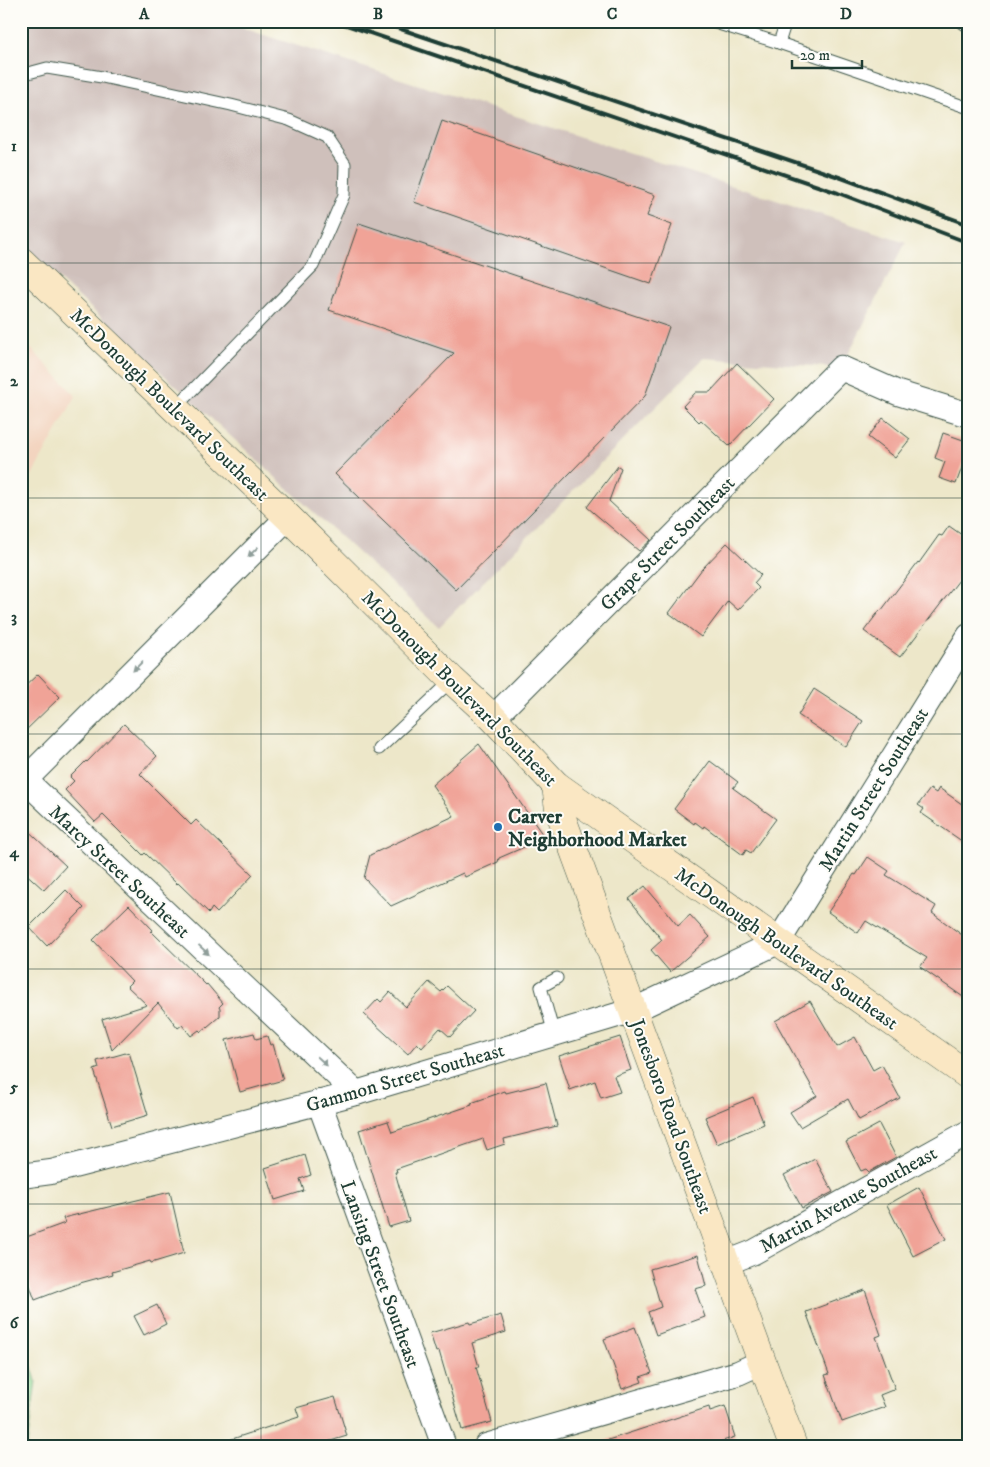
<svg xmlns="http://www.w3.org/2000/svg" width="990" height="1467" viewBox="0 0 990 1467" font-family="'IM FELL DW Pica',serif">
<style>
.built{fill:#f3d4bf}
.industrial{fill:#cfc0bb}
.green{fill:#91da95;stroke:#588c64}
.building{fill:#f0a397}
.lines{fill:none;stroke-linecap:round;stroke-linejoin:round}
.service-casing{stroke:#3e564a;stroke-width:13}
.minor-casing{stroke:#3e564a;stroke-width:26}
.secondary-casing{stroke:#3e564a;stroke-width:29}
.service{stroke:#fff;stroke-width:11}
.minor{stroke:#fff;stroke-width:24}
.secondary{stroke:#fae7c3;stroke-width:28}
.rail{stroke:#1f3d34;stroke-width:4}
.oneway{fill:#8f9e9a}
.grid{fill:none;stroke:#1f3d34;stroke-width:1;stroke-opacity:0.55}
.poi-dot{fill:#1f6fb2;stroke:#fdfcf7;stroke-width:2}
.labels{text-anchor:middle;stroke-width:4;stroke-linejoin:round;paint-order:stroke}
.street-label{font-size:20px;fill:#1f3d34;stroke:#fdfcf7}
.poi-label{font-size:20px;font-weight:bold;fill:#1f3d34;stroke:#fdfcf7;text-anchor:start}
.neatline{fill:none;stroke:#1f3d34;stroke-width:2}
.grid-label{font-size:16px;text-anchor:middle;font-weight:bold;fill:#1f3d34}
</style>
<rect width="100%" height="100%" fill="#fdfcf7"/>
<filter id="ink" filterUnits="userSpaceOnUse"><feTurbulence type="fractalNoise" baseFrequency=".02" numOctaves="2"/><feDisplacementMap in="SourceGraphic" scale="10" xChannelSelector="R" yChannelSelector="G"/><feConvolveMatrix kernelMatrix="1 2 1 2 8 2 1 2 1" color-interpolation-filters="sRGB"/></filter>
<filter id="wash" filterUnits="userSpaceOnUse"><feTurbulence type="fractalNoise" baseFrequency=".0096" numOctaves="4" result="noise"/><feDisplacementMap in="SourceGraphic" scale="20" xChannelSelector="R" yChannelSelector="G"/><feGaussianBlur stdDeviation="1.12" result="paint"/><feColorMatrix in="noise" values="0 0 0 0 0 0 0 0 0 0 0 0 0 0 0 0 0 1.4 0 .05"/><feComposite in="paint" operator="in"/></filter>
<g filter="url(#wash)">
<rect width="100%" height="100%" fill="#ede7c9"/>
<polygon class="built" points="21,338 76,396 21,495"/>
<polygon class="industrial" points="21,21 221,21 906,242 841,368 704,358 439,627 21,244"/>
<polygon class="green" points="21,1332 36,1381 27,1446 21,1446"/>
<g id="blocks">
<g class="building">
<polygon points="442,121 655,195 647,216 672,225 651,284 414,202"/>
<polygon points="359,223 669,327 645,396 456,590 335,474 454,353 329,310"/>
<polygon points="737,363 774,399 729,446 701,420 699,422 683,406 696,392 710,392"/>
<polygon points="883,418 910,439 895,458 868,437"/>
<polygon points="943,433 969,442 969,448 956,484 939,478 945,462 935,458"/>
<polygon points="618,466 621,468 609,501 651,540 639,551 587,507"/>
<polygon points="949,526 969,540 969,567 900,657 864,631 880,610 881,611 918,562 919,563 939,535 942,536"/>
<polygon points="727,543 761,575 754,583 759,588 738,610 728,601 701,637 669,613 702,569"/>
<polygon points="38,674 60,697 21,735 21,690"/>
<polygon points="814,689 863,721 846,747 798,715"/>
<polygon points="124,724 157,756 140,774 191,825 196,820 253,875 217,913 212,908 209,913 178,883 177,884 145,853 143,855 103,815 95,822 65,790 74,781 70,777 86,761 87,762"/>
<polygon points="479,744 545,838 499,858 498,862 465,877 463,873 391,906 364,878 370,855 454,816 432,785"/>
<polygon points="710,761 738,782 733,788 776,819 751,853 746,850 743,855 704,826 703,828 695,822 694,824 674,809"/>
<polygon points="939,788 969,809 969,846 921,813 924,809 918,805 930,789 936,793"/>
<polygon points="21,824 66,866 44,890 21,869"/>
<polygon points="868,857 889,871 886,875 936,906 932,913 969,940 969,1001 920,967 927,958 866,921 858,933 828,912 854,874 856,875"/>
<polygon points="645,886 678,926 690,915 710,937 670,972 651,950 662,940 629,899"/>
<polygon points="66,890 84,908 47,946 29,927"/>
<polygon points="129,905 153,930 151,931 206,985 207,984 223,1003 219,1007 220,1009 220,1016 201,1032 199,1030 191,1036 182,1025 178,1028 158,1003 112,1050 102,1019 147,1005 127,986 132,981 93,940"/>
<polygon points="429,982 441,992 447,986 474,1011 450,1037 440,1028 422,1048 417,1043 408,1054 364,1014 378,999 381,1002 390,992 406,1007"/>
<polygon points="810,1001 837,1047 855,1037 873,1070 882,1065 900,1098 859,1120 848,1099 800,1127 790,1112 817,1096 775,1021"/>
<polygon points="254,1033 256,1039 267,1036 270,1045 273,1044 283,1080 240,1092 226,1040"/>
<polygon points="620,1037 631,1070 614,1076 620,1092 601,1098 595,1081 570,1090 559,1056"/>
<polygon points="129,1052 148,1115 112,1126 94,1070 99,1068 97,1061"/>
<polygon points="546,1083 557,1126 504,1139 505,1144 487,1150 483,1139 396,1169 397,1172 395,1172 409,1221 389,1227 359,1130 388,1121 392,1132 472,1105 471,1103 505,1091 506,1093"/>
<polygon points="753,1097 764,1124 717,1144 705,1117"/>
<polygon points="879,1124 896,1157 869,1172 866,1169 861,1171 846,1142"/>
<polygon points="305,1155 311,1175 300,1179 304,1191 275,1200 265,1168"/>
<polygon points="815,1159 833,1192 802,1208 784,1175"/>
<polygon points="919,1187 946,1239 913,1256 887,1205"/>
<polygon points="170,1192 184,1253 151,1263 150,1261 112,1272 113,1274 80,1283 35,1300 21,1262 21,1239 65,1223 63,1218"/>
<polygon points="698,1255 706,1286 695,1289 705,1317 656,1335 648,1312 661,1307 650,1269"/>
<polygon points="865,1290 881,1335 876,1337 895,1389 880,1395 885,1407 842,1422 825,1375 829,1374 806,1312"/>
<polygon points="157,1305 166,1324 144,1335 134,1316"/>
<polygon points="501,1315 506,1332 472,1343 479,1367 476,1367 492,1422 462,1430 439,1351 436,1352 430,1333 469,1322 470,1324"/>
<polygon points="635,1327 652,1373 640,1377 642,1382 622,1389 604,1339"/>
<polygon points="335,1397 347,1436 327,1442 328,1446 223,1446 223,1442 299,1417 296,1408"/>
<polygon points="725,1406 735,1437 707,1446 602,1446 602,1442 709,1407 710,1411"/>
</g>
</g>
</g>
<g filter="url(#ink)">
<use href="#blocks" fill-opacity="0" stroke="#3e564a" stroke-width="1"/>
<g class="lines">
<defs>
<g id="service">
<polyline points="709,21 779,43 969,108"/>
<polyline points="960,21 969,27"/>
<polyline points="779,43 786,21"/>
<polyline points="21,75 47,68 102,77 231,105 289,120 327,137 345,164 344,195 313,266 175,408"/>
<polyline points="379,749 452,680"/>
<polyline points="554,1034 541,987 557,978"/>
</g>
<g id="minor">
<polyline points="288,517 25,780 356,1093"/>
<polyline points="493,718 841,368 898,393 969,415"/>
<polyline points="319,1102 444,1446"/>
<polyline points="21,1176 51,1172 356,1093 614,1016 634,1010 778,942 969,636"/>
<polyline points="726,1263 754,1252 969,1132"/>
<polyline points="486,1446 738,1373 762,1362"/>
</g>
<g id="secondary">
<polyline points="21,261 288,517 452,680 493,718 556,785 969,1076"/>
<polyline points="556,785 559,810 793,1446"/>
</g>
</defs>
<use href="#service" class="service-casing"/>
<use href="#minor" class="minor-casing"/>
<use href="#secondary" class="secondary-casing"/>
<use href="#service" class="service"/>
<use href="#minor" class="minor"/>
<use href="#secondary" class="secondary"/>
<g class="rail">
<polyline points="335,21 838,193 969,243"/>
<polyline points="377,21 839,177 969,225"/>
</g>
</g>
<defs><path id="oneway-solid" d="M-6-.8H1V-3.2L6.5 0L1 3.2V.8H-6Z" transform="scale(1.25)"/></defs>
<g class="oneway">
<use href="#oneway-solid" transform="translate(253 552) rotate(135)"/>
<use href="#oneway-solid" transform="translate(138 666) rotate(135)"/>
<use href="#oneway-solid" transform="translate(204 950) rotate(43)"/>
<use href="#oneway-solid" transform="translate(322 1061) rotate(43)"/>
</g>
</g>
<path class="grid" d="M261 21V1446M495 21V1446M729 21V1446M21 263H969M21 498H969M21 734H969M21 969H969M21 1204H969"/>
<circle class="poi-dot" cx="498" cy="827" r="5"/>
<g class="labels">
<g class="street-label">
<text transform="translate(170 404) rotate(44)" y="7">McDonough Boulevard Southeast</text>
<text transform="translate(667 543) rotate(-45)" y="7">Grape Street Southeast</text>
<text transform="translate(460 688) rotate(45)" y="7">McDonough Boulevard Southeast</text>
<text transform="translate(873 789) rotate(-58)" y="7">Martin Street Southeast</text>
<text transform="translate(120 871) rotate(43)" y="7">Marcy Street Southeast</text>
<text transform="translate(787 948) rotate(35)" y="7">McDonough Boulevard Southeast</text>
<text transform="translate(405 1077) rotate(-16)" y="7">Gammon Street Southeast</text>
<text transform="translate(672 1116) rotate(70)" y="7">Jonesboro Road Southeast</text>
<text transform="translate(848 1199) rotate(-29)" y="7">Martin Avenue Southeast</text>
<text transform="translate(381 1274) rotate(70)" y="7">Lansing Street Southeast</text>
</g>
<g class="poi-label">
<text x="508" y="823">Carver<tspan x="508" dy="23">Neighborhood Market</tspan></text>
</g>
</g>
<rect width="990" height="1467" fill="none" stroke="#fdfcf7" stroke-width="55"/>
<path d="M792 60v8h70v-8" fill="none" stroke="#1f3d34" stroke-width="2.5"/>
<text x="800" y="60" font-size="15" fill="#1f3d34" stroke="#fdfcf7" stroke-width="4" paint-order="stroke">20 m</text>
<rect x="28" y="28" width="934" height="1412" class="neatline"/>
<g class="grid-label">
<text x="144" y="19">A</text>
<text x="378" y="19">B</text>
<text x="612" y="19">C</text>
<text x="846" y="19">D</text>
<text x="14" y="151">1</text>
<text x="14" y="386">2</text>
<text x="14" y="622">3</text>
<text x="14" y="857">4</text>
<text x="14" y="1092">5</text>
<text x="14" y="1328">6</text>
</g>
</svg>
